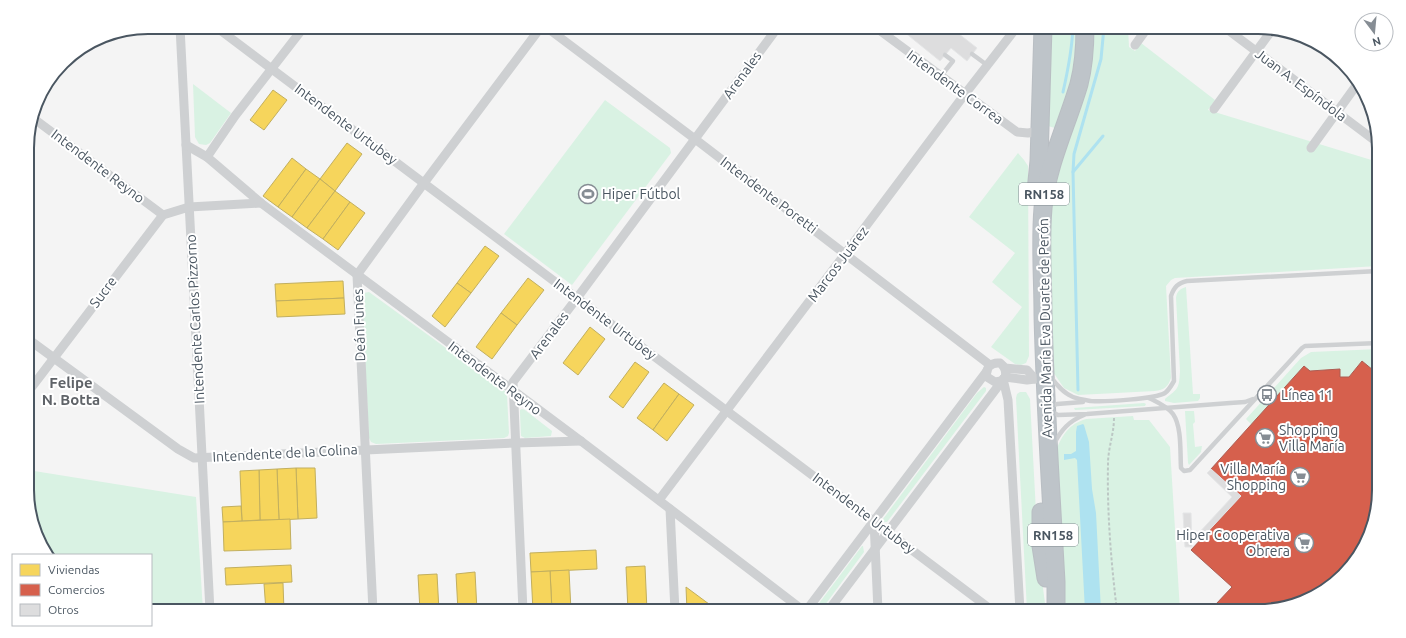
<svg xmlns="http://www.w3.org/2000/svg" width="1406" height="638" viewBox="0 0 1406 638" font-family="Ubuntu,sans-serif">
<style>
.green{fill:#d9f2e3}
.water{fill:#aee2f0}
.homes{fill:#f6d55c;stroke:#c2af5e}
.shops{fill:#d6604d;stroke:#ac5d53}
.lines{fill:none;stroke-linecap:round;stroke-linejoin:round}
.stream{stroke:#aee2f0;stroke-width:3}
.building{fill:#ddddde;stroke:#e5e6e7}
.highway-casing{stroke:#b9bec3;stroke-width:19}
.path{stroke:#bcc7c4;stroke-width:2;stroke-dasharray:3 2;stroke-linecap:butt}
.lane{stroke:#ced0d2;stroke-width:4.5}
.street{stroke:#ced0d2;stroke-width:9}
.highway{stroke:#bec4c9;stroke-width:17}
.labels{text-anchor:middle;stroke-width:4;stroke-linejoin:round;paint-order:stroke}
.shield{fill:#fff;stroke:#808990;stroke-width:1}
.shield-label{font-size:13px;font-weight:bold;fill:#4a5661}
.street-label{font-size:14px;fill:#4a5661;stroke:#fff}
.poi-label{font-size:14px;fill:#4a5661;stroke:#fff;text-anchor:start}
.neighbourhood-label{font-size:15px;font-weight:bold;fill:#5f6368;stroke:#fff}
.rim{fill:none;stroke:#4a5661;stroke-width:2}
</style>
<rect width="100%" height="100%" fill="#f4f4f4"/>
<g class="green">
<polygon points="1050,27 1081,27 1079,61 1055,128 1048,126"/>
<path d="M1091 27H1128L1129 47 1135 51 1141 43 1215 100 1208 110 1378 162V266L1175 278 1171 280 1166 286 1171 378C1168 387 1164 390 1155 391L1078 395 1064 388 1053 372 1046 214Z"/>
<polygon points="193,84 231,113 210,143 206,145 199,144 195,137"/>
<polygon points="605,100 670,148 671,153 572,285 504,234"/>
<polygon points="1018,153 1024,160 1028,166 1029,356 1026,363 1021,365 1015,364 991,347 1022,307 992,282 1015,253 969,217"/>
<path d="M1186 287 1193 394H1200V398L1198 401 1174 403 1165 401V399C1178 388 1179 390 1180 371L1176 298C1177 291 1180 289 1186 287Z"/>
<polygon points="369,292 505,391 507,395 509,433 508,436 504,438 376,444 371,442 369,438 362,296 364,293"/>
<polygon points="1379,349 1379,375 1362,361 1349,377 1340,377 1340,369 1310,371 1252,425 1246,419 1301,358 1311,352"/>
<polygon points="984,387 986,388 986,391 887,522 884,522 883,519 977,393"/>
<polygon points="1020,392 1026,392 1030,399 1038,550 1046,611 1027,611 1016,398 1017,394"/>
<polygon points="1144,403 1146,404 1145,406 1075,410 1074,408"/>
<polygon points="522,409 525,410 552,431 551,436 525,438 521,436 520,413 520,410"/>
<polygon points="1185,411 1194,411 1195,422 1193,424 1195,447 1202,446 1201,452 1189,465 1188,463"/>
<path d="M1133 416 1134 420H1149L1170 447 1180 611H1060L1056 451C1062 435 1069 424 1086 419Z"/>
<polygon points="28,470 196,497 203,611 151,611 151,555 48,555 28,506"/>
<polygon points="862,546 863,546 864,552 822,609 818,610 817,606"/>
</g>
<polygon class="water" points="1083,424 1084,425 1089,442 1092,489 1096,513 1101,611 1085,611 1077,460 1075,458 1064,460 1064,454 1071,454 1076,451 1076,432 1077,426"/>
<g class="homes">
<polygon points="273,90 287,100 264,130 250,120"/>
<polygon points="347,143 362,154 335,191 320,179"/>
<polygon points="292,158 306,169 278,207 263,196"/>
<polygon points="306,169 320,179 292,217 278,207"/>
<polygon points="320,179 335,191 307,228 292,217"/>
<polygon points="335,191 350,202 323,239 307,228"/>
<polygon points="350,202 365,213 338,250 323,239"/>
<polygon points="485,246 499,256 471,293 457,283"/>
<polygon points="528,278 544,290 517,325 501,313"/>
<polygon points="343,281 344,298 276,301 275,284"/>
<polygon points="457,283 471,293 445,327 432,316"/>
<polygon points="344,298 345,314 277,317 276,301"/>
<polygon points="501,313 517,325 492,359 476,347"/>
<polygon points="590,327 605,339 578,375 563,363"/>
<polygon points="635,362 649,372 623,408 609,397"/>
<polygon points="664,383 679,394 653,430 637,418"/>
<polygon points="679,394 694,405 667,441 653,430"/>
<polygon points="296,468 315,468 317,518 298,519"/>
<polygon points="296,468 298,519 279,520 277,469"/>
<polygon points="277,469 279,520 260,520 259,470"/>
<polygon points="259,470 260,520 242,521 240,471"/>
<polygon points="241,506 242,521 223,522 222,507"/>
<polygon points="290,519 291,549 224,551 223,522"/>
<polygon points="596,550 597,569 531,572 530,553"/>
<polygon points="291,565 292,582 226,585 225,568"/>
<polygon points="645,566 647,611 628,611 626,567"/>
<polygon points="569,570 571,611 552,611 550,571"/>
<polygon points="550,571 552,611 533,611 531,572"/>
<polygon points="475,572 477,611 458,611 456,574"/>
<polygon points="437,574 439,611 420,611 418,575"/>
<polygon points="283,583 284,611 266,611 264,584"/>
<polygon points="686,587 713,607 710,611 687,611"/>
</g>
<polygon class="shops" points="1362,361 1379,375 1379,490 1370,537 1354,564 1325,590 1266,611 1224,611 1216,604 1232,587 1191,550 1241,496 1211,469 1304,366 1310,371 1340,369 1340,377 1349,377"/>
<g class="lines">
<g class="stream">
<path d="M1063 92C1068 70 1072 50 1073 27"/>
<polyline points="1073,172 1103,136"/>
<polyline points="1078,390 1073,172 1074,154 1101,59 1104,27"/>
</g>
</g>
<g class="building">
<polygon points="898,27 956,27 954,30 977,48 967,61 951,48 940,61"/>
<polygon points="1211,469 1241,496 1200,540 1196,536 1232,497 1207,473"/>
<polygon points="1183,513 1191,513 1192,547 1185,547"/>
</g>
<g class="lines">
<defs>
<g id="highway">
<polyline points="1036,191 1039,161 1043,27"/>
<polyline points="1041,512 1041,546 1046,578"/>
<path d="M1056 611V582C1051 492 1045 403 1043 314 1043 279 1040 243 1043 208 1047 165 1067 125 1079 84 1084 65 1085 46 1085 27"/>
</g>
</defs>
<use href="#highway" class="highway-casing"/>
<path class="path" d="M1114 418C1114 434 1108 448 1108 464 1107 512 1111 562 1117 611"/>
<g class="lane">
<polyline points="972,54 987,65"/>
<polyline points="941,76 953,61 945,55"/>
<path d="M1050 376C1056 384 1063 393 1073 397 1078 399 1085 400 1091 401 1104 402 1155 399 1165 393 1169 390 1171 386 1174 381L1171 296C1174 287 1178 283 1187 281L1378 271"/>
<path d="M1149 398C1157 402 1168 407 1173 414 1182 427 1180 452 1181 468L1184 471 1190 470 1302 348 1305 346 1379 343"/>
<polyline points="1050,407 1057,404 1083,402"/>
<polyline points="1050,411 1058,415 1087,414 1230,403 1245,402 1253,399"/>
<path d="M1054 444C1061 430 1069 421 1084 415"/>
</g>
<g class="street">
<polyline points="180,27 210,611"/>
<polyline points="216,27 993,611"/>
<polyline points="546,27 695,139 990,365"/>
<polyline points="875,27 1017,132 1028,133 1040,131"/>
<polyline points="1224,27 1378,143"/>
<polyline points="1135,45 1148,27"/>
<polyline points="1214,109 1272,30"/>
<polyline points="33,118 163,215"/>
<polyline points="186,145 207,157 261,203 581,441 804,611"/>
<polyline points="1311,148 1358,83"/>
<polyline points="207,157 235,116 304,27"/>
<polyline points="28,339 178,449 194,458 515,443 581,441"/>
<polyline points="1005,368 1027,370 1035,379"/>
<polyline points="1005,377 1027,380 1035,379"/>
<polyline points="1003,379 1008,400 1020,611"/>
<polyline points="28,392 163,215 189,207 261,203"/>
<polyline points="659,500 845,254 965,94 1017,27"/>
<polyline points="670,509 675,611"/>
<polyline points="874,521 878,611"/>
<polyline points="373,611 357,275 424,183 541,27"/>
<polyline points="523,611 513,382 577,298 778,27"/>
<polyline points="806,611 987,371"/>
<path d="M828 611 1005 377C1007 371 1005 367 1000 363 991 362 985 368 987 377L995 382 1001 381"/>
</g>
<use href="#highway" class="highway"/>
</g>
<defs>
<symbol id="stadium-ring" viewBox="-11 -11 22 22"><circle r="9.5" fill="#fff" stroke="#868d94" stroke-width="1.5"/><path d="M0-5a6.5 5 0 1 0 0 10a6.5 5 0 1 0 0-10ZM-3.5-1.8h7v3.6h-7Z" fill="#868d94"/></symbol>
<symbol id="bus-ring" viewBox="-11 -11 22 22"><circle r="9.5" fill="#fff" stroke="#868d94" stroke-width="1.5"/><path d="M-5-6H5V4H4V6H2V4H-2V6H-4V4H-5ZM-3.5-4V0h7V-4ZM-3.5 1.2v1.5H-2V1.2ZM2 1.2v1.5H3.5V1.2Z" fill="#868d94"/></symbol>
<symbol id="supermarket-ring" viewBox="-11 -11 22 22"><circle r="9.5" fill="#fff" stroke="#868d94" stroke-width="1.5"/><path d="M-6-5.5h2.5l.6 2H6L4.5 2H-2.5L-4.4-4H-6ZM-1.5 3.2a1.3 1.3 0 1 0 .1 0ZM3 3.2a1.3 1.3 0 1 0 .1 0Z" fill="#868d94"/></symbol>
</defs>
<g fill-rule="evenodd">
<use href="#stadium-ring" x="577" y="183" width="22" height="22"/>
<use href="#bus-ring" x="1256" y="384" width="22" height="22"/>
<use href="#supermarket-ring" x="1254" y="427" width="22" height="22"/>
<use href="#supermarket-ring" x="1289" y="466" width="22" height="22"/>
<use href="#supermarket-ring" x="1293" y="532" width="22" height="22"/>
</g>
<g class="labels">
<g class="shield">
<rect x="1019" y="183" width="50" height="22" rx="3"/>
<rect x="1028" y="524" width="50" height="22" rx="3"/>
</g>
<g class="shield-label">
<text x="1044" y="199">RN158</text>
<text x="1053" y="540">RN158</text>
</g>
<g class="street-label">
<text transform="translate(742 75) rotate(-54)" y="5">Arenales</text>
<text transform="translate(1301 85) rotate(37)" y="5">Juan A. Espíndola</text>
<text transform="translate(955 87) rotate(36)" y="5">Intendente Correa</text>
<text transform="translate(346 124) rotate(37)" y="5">Intendente Urtubey</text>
<text transform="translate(98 166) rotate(37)" y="5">Intendente Reyno</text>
<text transform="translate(769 195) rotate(37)" y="5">Intendente Poretti</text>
<text transform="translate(838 264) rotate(-53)" y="5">Marcos Juárez</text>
<text transform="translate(103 292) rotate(-53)" y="5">Sucre</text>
<text transform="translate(195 319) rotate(-93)" y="5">Intendente Carlos Pizzorno</text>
<text transform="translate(605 319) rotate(37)" y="5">Intendente Urtubey</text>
<text transform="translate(359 325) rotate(-92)" y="5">Deán Funes</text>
<text transform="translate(1045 328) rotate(-91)" y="5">Avenida María Eva Duarte de Perón</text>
<text transform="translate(549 335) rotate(-53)" y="5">Arenales</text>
<text transform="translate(495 378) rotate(37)" y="5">Intendente Reyno</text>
<text transform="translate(285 453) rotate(-3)" y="5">Intendente de la Colina</text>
<text transform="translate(864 513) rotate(37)" y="5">Intendente Urtubey</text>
</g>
<g class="poi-label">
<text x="602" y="199">Hiper Fútbol</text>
<text x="1281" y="400">Línea 11</text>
<text x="1279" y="435">Shopping<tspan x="1279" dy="16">Villa María</tspan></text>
<text x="1286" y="474" text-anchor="end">Villa María<tspan x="1286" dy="16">Shopping</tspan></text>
<text x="1290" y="540" text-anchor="end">Hiper Cooperativa<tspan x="1290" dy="16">Obrera</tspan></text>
</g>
<g class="neighbourhood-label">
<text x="71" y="388">Felipe<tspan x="71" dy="17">N. Botta</tspan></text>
</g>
</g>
<path d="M0 0H1406V638H0ZM148 34H1258A114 114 0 0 1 1372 148V490A114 114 0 0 1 1258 604H148A114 114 0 0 1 34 490V148A114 114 0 0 1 148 34Z" fill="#fff" fill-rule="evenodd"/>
<path class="rim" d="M148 34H1258A114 114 0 0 1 1372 148V490A114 114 0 0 1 1258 604H148A114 114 0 0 1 34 490V148A114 114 0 0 1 148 34Z"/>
<rect x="12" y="554" width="140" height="72" fill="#ffffff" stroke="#b7bbc0"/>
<rect x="20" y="564" width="20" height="12" fill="#f6d55c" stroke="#b7bbc0"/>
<text x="48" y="574" font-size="12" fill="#4a5661">Viviendas</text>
<rect x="20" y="584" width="20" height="12" fill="#d6604d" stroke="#b7bbc0"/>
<text x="48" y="594" font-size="12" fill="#4a5661">Comercios</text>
<rect x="20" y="604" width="20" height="12" fill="#ddddde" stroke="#b7bbc0"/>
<text x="48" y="614" font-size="12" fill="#4a5661">Otros</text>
<g transform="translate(1374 32) rotate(164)"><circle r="19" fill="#ffffff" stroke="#b7bbc0"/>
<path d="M0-3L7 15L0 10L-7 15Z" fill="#868d94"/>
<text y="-6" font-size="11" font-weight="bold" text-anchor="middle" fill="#4a5661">N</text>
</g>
</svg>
